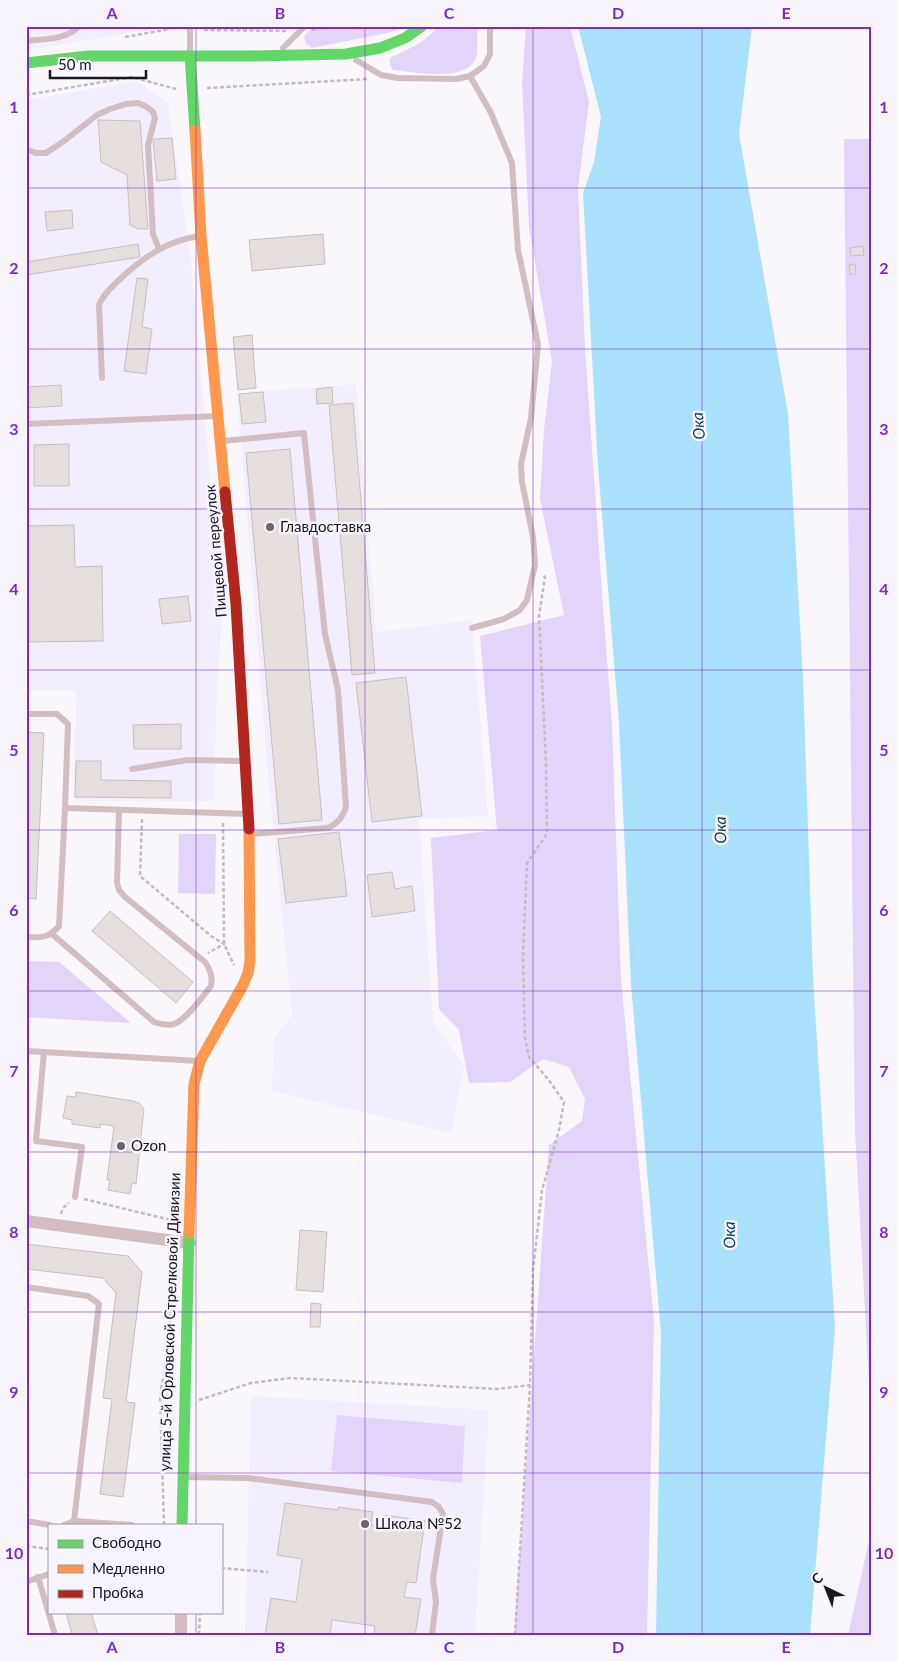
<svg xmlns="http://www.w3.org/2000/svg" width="898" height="1661" viewBox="0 0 898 1661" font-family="Lato,sans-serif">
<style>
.built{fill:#f3eefd}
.green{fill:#e2d5f9}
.water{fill:#a9e1fd}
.building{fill:#e5dedd;stroke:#c4bfc0}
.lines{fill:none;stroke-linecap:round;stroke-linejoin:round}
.path{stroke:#c7babd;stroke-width:2.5;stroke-dasharray:4 2.5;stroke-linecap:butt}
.lane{stroke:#d2bec0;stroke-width:6}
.street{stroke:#d2bec0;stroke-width:12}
.fast{stroke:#63d668;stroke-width:11}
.slow{stroke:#ff974d;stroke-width:11}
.jam{stroke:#b3261e;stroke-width:11}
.grid{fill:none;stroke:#7b2cbf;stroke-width:1;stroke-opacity:0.55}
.poi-dot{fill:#67656a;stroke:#f8f4fe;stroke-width:2}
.labels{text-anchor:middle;stroke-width:5;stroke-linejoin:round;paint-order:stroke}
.poi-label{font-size:15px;fill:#18171c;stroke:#f8f4fe;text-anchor:start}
.street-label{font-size:15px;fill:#18171c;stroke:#f8f4fe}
.water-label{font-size:16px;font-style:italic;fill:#0c3d50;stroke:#f8f4fe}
.neatline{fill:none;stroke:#7b2cbf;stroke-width:2}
.grid-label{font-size:16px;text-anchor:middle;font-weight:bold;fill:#7b2cbf}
</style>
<rect width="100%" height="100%" fill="#f9f6fc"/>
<g class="built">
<polygon points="26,26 164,26 162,28 26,50"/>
<polygon points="137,81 168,103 191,262 222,615 216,713 214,801 74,801 76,690 26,690 26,100"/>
<polygon points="356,384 376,632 472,620 488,816 419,819 433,1023 464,1065 452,1133 272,1091 274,1038 292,1015 268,775 237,393"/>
<polygon points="251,1396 489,1410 475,1635 245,1635"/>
</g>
<g class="green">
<polygon points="314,26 403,26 392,32 312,48 306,43 304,36"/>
<path d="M437 26H477C477 35 478 45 477 54 472 84 414 72 393 70L390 65V58C407 49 427 43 437 26Z"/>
<polygon points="526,26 570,26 589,102 578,188 585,348 603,607 612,725 621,980 654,1321 647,1635 514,1635 549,1145 582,1121 585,1099 569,1067 543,1059 510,1082 469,1083 459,1030 439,1009 431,838 497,830 480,636 564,615 540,499 544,430 552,361 529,227 522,82"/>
<polygon points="844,139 872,139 872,1436 855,1131"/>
<polygon points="179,834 216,834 215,894 178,893"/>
<polygon points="26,961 59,962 131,1023 26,1017"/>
<polygon points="337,1415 465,1426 462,1483 331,1471"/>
<polygon points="872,1527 872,1635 848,1635"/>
</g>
<polygon class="water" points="578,26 752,26 739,134 788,414 803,678 813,978 835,1328 810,1635 656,1635 661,1334 631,984 619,723 598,466 583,193 594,162 601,117"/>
<g class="building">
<polygon points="98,120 140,121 148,229 138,229 130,225 127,175 101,162"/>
<polygon points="172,138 176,179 157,181 153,139"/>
<polygon points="72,210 73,228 47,231 45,212"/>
<polygon points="323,234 325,264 252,271 249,240"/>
<polygon points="138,244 140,257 26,275 26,262"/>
<polygon points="863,246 864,255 851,256 850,248"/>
<polygon points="855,264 856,274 850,274 849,265"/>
<polygon points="137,278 148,279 142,327 152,329 146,374 124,371"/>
<polygon points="252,335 256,388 238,390 233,337"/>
<polygon points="61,385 62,406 26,408 26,387"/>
<polygon points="332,387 333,403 317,404 316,389"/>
<polygon points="263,392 266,422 242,424 239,394"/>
<polygon points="353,403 375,673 352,675 329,405"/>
<polygon points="69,444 69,486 34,486 34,445"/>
<polygon points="290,449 322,820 279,824 246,453"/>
<polygon points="74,525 75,567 102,566 103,641 26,642 26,526"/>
<polygon points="188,596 191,621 162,624 159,599"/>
<polygon points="406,677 422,816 372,822 356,683"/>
<polygon points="181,724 181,749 134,749 133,725"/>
<polygon points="26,732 44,733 36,899 26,898"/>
<polygon points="76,761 101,761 101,780 171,781 171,798 75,797"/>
<polygon points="339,832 347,896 286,903 278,839"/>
<polygon points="392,872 395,889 412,886 415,911 372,917 367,875"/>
<polygon points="110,911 193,982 176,1003 92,931"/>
<polygon points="76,1092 133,1101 139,1103 142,1106 144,1111 143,1118 136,1184 132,1183 130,1194 108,1190 110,1180 107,1180 114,1126 100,1124 100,1128 72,1124 72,1120 63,1118 67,1096 76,1097"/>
<polygon points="300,1230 327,1232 323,1292 296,1290"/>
<polygon points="26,1244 128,1256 142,1272 126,1402 135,1403 123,1497 100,1494 112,1399 103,1398 116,1293 103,1278 26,1269"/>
<polygon points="311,1303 321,1304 320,1327 310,1327"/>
<polygon points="285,1503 338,1510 338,1507 373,1512 371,1525 383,1527 385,1515 425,1521 416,1583 407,1582 404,1597 421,1599 415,1635 374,1635 375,1626 332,1620 330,1635 265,1635 271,1598 296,1602 302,1559 277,1555"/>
<polygon points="66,1612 91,1612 98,1635 72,1635"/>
</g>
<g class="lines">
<g class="path">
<polyline points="204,30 286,31"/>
<polyline points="312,30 323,28 327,26"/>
<polyline points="125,37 170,29"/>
<polyline points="207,88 368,79"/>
<polyline points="26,95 132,77 176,89"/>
<polyline points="142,819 140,876 211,936 224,944 208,953"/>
<polyline points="223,823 224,944 234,965"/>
<polyline points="84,1199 175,1221"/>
<polyline points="61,1214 63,1208 69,1203"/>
<polyline points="199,1400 251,1383 290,1378 498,1389 530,1385"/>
<polyline points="164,1525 160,1394 165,1369 171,1310"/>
<polyline points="26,1546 49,1549"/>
<polyline points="221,1568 268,1572"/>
<polyline points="199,1635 200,1612"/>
<polyline points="515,1635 530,1385 533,1270 542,1190 559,1130 564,1102 548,1079 529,1057 525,1038 523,956 527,863 547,834 546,764 539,616 545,577 543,575"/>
</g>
<g class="lane">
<path d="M26 41C43 39 67 40 79 26"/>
<polyline points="283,48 305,26"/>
<polyline points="190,52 190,26"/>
<polyline points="356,60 381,75 398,78 456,79 470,76 484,66 490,54 490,26"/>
<polyline points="470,76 491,113 512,163 518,250 538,344 531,418 521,464 522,482 533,537 535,565 527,600 520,610 504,619 472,628"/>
<polyline points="26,149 36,153 46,153 64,141 97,115 110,109 126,104 138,103 147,107 153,112 155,118 148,145 153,234 159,249"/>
<path d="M102 378 99 305C103 295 110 289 118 281 141 259 167 240 200 236"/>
<polyline points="26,424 217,416"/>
<path d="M223 441 304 433 325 634 338 690 346 807C342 818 338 823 328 828L251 834"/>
<path d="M26 714H57L68 724 65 808 59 926C49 938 41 938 26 937"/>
<polyline points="132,769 188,760 244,761"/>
<polyline points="65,808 248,814"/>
<path d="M52 934 154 1022C161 1024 167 1026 174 1024 186 1020 203 996 211 986 213 976 210 970 205 962L125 897 119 890 117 883 119 810"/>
<polyline points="26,1051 199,1061"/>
<polyline points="44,1052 36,1141 82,1147 75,1197"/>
<polyline points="26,1287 88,1296 99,1304 74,1521"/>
<polyline points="184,1477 249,1478 432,1502 439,1507 443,1514 433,1579 436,1602 432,1635"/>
<polyline points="26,1521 50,1525"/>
<polyline points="64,1525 74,1521 132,1525"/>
<polyline points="38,1577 55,1635"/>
<polyline points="26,1582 49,1574"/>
</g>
<g class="street">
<polyline points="26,1221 190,1243"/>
<polyline points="181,1635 181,1612"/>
</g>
<g class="fast">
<polyline points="190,56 195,130"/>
<polyline points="26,63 88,56 250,56 346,54 380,48 405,38 422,26"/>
<polyline points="182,1525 189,1233"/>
</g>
<g class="slow">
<polyline points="195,130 201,236 225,492"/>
<polyline points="189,1233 194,1084 200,1061 243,985 248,973 250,961 249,829"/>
</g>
<polyline class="jam" points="225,492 236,604 249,829"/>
</g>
<path class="grid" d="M196 26V1525M365 26V1635M533 26V1635M702 26V1635M26 188H872M26 349H872M26 509H872M26 670H872M26 830H872M26 991H872M26 1152H872M26 1312H872M26 1473H872M196 1612V1635"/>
<g class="poi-dot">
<circle cx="270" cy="527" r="5"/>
<circle cx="121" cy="1146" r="5"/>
<circle cx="365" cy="1524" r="5"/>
</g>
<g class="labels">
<g class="poi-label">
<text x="280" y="532">Главдоставка</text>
<text x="131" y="1151">Ozon</text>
<text x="375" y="1529">Школа №52</text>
</g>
<g class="street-label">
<text transform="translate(216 551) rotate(-95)" y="5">Пищевой переулок</text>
<text transform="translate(170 1322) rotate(-88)" y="5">улица 5-й Орловской Стрелковой Дивизии</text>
</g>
<g class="water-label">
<text transform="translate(698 426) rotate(-94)" y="6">Ока</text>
<text transform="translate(720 830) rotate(-91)" y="6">Ока</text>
<text transform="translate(729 1235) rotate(-91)" y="6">Ока</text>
</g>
</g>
<rect width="898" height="1661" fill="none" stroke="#f8f4fe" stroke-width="55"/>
<rect x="48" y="1524" width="175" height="90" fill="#f8f4fe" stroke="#9e9ca4"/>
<rect x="58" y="1540" width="25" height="8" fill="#63d668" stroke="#9e9ca4"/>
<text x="92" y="1548" font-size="15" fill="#18171c">Свободно</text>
<rect x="58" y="1565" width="25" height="8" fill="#ff974d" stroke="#9e9ca4"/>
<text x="92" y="1574" font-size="15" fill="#18171c">Медленно</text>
<rect x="58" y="1590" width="25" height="8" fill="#b3261e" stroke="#9e9ca4"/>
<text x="92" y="1598" font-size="15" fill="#18171c">Пробка</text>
<g transform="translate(826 1588) rotate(317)" stroke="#f8f4fe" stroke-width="4" paint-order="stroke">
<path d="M0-4L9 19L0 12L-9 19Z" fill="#18171c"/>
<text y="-8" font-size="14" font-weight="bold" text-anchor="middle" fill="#18171c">С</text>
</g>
<path d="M50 70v8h96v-8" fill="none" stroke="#18171c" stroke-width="2.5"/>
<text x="58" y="70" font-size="15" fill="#18171c" stroke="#f8f4fe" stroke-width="4" paint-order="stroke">50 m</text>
<rect x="28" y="28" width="842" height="1606" class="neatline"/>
<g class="grid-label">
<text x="112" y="19">A</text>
<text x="280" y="19">B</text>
<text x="449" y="19">C</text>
<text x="618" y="19">D</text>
<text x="786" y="19">E</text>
<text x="14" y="113">1</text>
<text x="884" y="113">1</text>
<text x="14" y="274">2</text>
<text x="884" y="274">2</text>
<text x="14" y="435">3</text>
<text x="884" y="435">3</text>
<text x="14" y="595">4</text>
<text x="884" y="595">4</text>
<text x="14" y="756">5</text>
<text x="884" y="756">5</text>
<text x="14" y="916">6</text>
<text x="884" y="916">6</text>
<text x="14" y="1077">7</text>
<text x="884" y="1077">7</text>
<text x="14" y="1238">8</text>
<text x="884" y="1238">8</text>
<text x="14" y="1398">9</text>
<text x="884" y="1398">9</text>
<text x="14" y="1559">10</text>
<text x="884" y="1559">10</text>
<text x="112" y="1653">A</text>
<text x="280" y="1653">B</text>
<text x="449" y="1653">C</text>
<text x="618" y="1653">D</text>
<text x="786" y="1653">E</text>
</g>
</svg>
